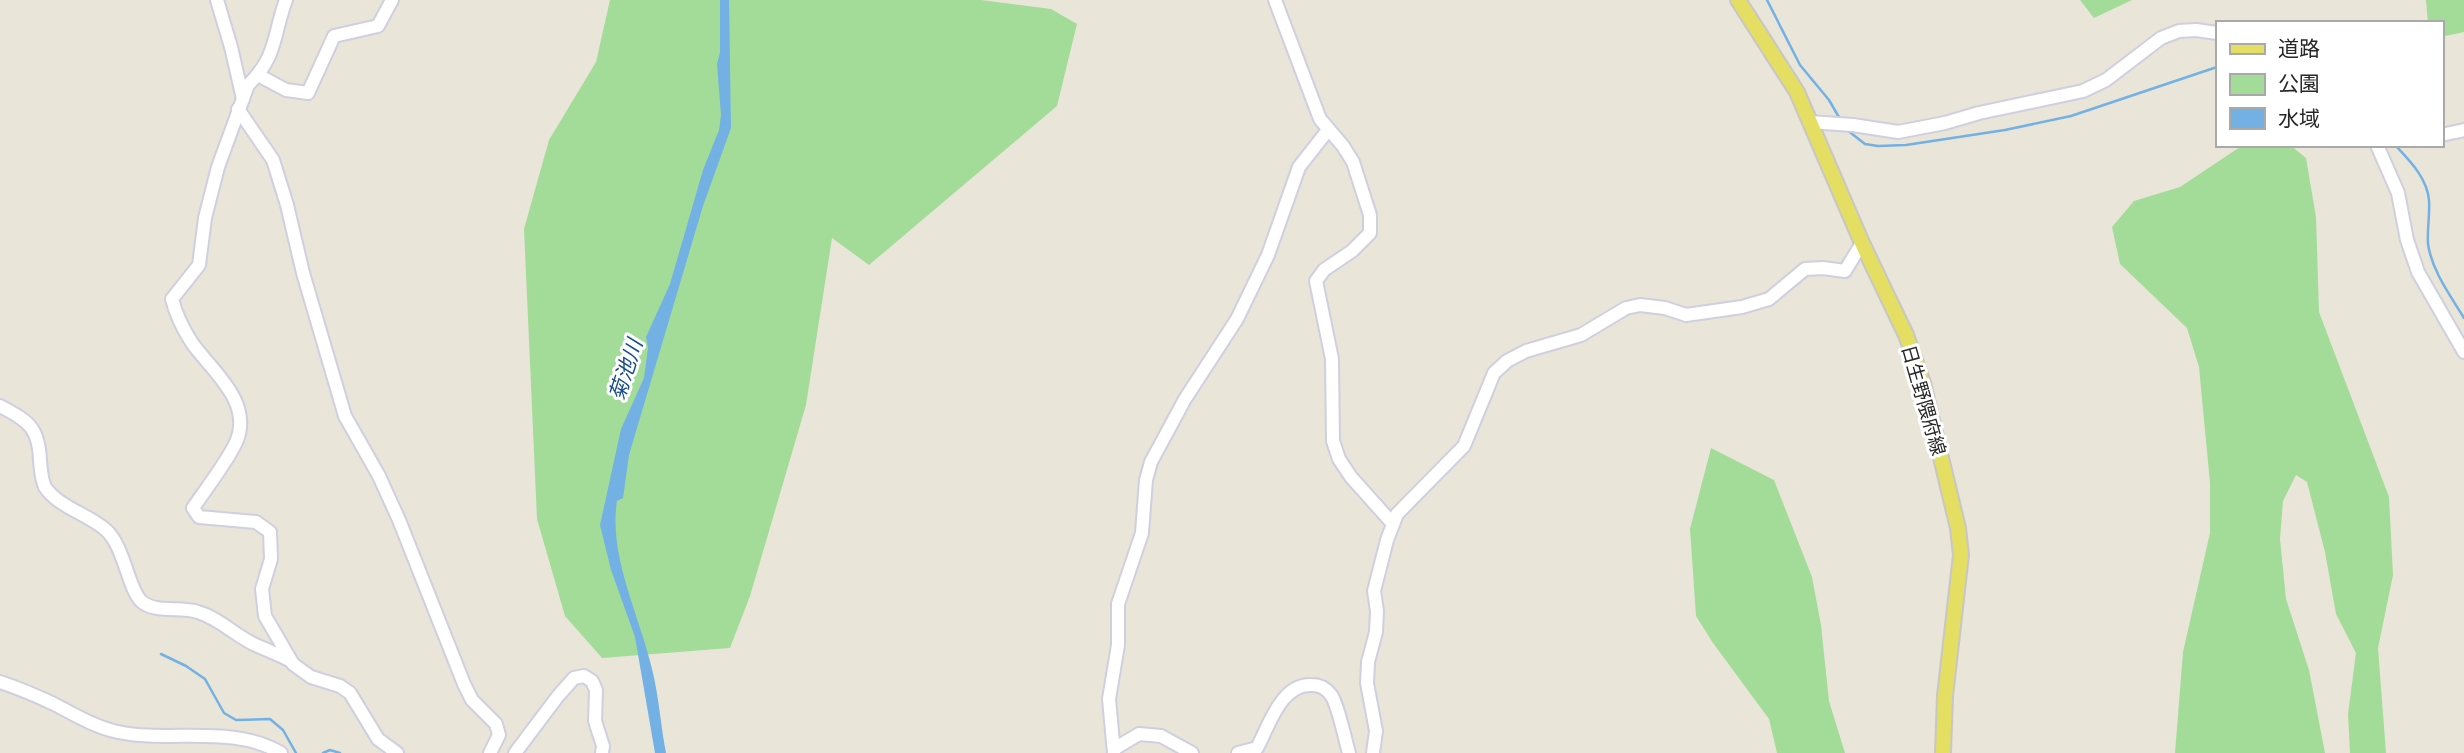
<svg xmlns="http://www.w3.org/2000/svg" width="2464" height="753" viewBox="0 0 2464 753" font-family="'Roboto Condensed','Noto Sans JP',sans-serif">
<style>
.green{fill:#a3dc99}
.water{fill:#73b1e4}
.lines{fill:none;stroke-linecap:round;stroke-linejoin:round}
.stream{stroke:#73b1e4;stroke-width:2.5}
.minor-casing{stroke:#cfcfdf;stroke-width:16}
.major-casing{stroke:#c7c7c7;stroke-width:18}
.minor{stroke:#fff;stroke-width:12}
.major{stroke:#e4de63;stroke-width:14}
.labels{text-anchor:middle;stroke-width:6;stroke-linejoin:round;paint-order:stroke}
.street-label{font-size:19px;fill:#272727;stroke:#fff}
.water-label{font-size:21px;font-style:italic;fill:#174d8b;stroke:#fff}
</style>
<rect width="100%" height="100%" fill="#e9e5d9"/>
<g class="green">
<polygon points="610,0 981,0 1051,9 1077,24 1057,106 869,265 832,238 806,405 750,596 730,648 602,658 565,616 537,519 524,229 549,140 596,62"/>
<polygon points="2080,0 2132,0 2094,18"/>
<polygon points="2426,0 2464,0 2464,32 2441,37 2441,23 2428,23"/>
<polygon points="2243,145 2290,145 2306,158 2316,217 2319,312 2389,497 2393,575 2378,648 2386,753 2350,753 2348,714 2356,653 2336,614 2325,552 2307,482 2296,475 2283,501 2280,539 2286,599 2309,670 2325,753 2175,753 2183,652 2210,533 2210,483 2199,367 2187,328 2120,264 2112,227 2134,201 2180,187"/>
<polygon points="1711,448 1774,480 1812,577 1821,625 1829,701 1845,753 1777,753 1769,719 1713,643 1696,616 1690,529"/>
</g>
<path class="water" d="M720 0H729L731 128 703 206 629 455 623 498 617 501C608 557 641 618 653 673 659 699 661 727 666 753H655L635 637 611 570 600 525 621 429 644 378 648 348 646 337 670 284 703 170 719 130 721 115 717 64 720 52Z"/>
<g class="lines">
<g class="stream">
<polyline points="1767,0 1800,65 1829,100 1840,119"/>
<polyline points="1847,130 1865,144 1878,146 1906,145 2005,130 2071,116 2217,67"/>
<path d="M2395 145C2410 161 2427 178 2429 200 2430 215 2427 230 2428 244 2432 271 2450 295 2464 318"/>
<polyline points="161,654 186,666 205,679 224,713 236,720 270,719 283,730 296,753"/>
<polyline points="323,753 330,750 340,753"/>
</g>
<defs>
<g id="minor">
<polyline points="217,0 231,47 243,99"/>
<path d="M286 0C273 34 278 56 248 85L218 167 205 218 199 265 172 299C176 315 183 329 192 343 212 371 252 401 237 440 230 458 205 490 193 508L199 517 256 522 270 532 271 559 262 589 265 616 293 664 311 677 340 686 350 693 378 739 397 753"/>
<polyline points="1275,0 1320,119 1343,146 1353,162 1370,215 1370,233 1352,251 1324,270 1316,281 1332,359 1333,441 1339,459 1351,477 1393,524"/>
<polyline points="258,75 286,90 308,93 334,36 378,26 392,0"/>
<polyline points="238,109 273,160 287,205 303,273 345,416 379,476 399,520 464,684 472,700 496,724 499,735 490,753"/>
<polyline points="1809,122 1853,125 1898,132 1945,123 1979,113 2083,91 2106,80 2161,38 2179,31 2196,30 2217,33"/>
<polyline points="2441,135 2464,130"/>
<polyline points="2377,145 2398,193 2407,240 2418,272 2464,352"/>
<path d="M0 406C28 421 39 427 40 461 41 469 41 479 45 487 58 507 88 514 106 530 124 546 128 588 141 601 155 614 181 606 198 612 221 619 236 637 258 646 269 651 280 655 291 661"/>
<path d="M0 682C18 688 37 696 54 704 75 715 95 727 118 732 169 743 233 724 281 753"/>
<polyline points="1114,749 1139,734 1161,736 1192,753"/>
<polyline points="515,753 558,696 574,678 584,676 592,681 596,690 595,721 603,746 602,753"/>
<polyline points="1114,753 1109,699 1118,645 1118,604 1142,533 1146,480 1151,462 1185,399 1237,319 1268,255 1299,167 1328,130"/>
<path d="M1238 753 1257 748C1269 726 1281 683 1312 685 1319 685 1326 688 1331 695 1338 704 1345 740 1349 753"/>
<polyline points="1373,753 1376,731 1367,683 1368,662 1376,632 1377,611 1374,591 1387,540 1397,514 1464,446 1494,373 1507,361 1526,351 1581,335 1626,308 1640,305 1665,308 1686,315 1742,307 1769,299 1805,269 1823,268 1845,271 1862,243"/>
</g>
<polyline id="major" points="1738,0 1797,92 1862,243 1906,335 1923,383 1958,528 1961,555 1945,696 1943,753"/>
</defs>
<use href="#minor" class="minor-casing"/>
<use href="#major" class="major-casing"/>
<use href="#minor" class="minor"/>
<use href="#major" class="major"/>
</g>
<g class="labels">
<g class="street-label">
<text transform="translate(1924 400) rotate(74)" y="7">日生野隈府線</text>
</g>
<g class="water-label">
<text transform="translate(626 370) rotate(-72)" y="7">菊池川</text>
</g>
</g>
<rect x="2216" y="21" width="228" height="126" fill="#ffffff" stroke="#a9a9a9" stroke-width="2"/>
<rect x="2230" y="44" width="35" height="10" fill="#e4de63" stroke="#a9a9a9" stroke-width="2"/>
<text x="2278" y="56" font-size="21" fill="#272727">道路</text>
<rect x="2230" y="74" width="35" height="21" fill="#a3dc99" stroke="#a9a9a9" stroke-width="2"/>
<text x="2278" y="91" font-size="21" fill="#272727">公園</text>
<rect x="2230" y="108" width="35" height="21" fill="#73b1e4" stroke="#a9a9a9" stroke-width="2"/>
<text x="2278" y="126" font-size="21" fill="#272727">水域</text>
</svg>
